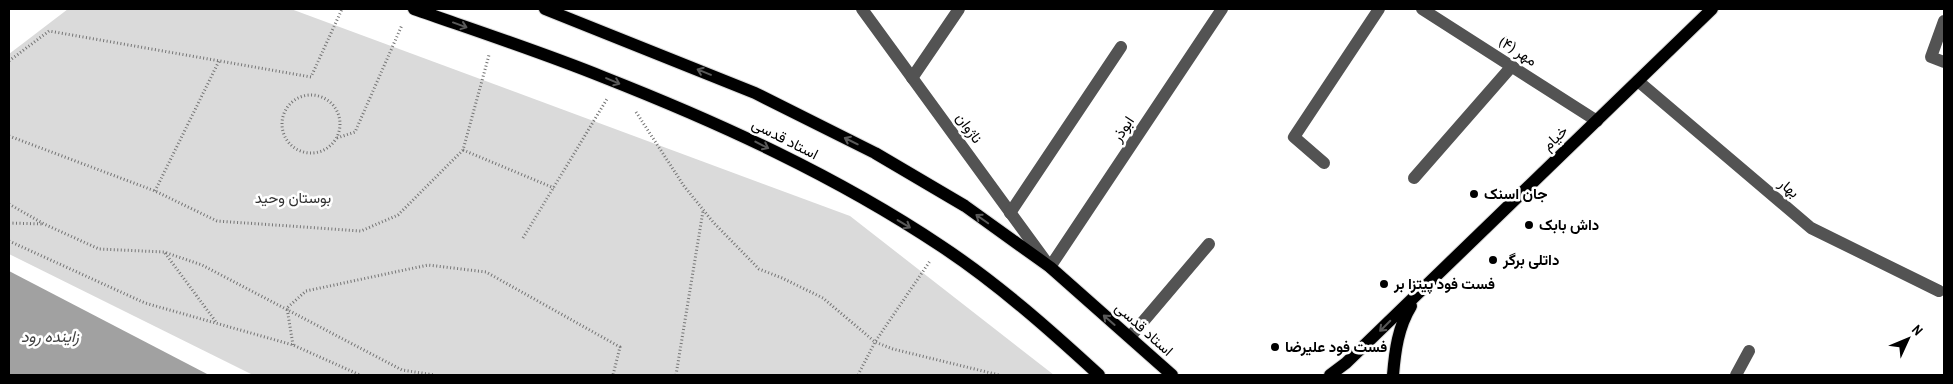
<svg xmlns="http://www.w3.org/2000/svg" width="1953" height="384" viewBox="0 0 1953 384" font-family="'Archivo Narrow',Vazirmatn,sans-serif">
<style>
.green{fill:#dadada}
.water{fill:#a1a1a1}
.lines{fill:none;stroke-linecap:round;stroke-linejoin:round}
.major-casing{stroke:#dbdbdb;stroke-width:14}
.path{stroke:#757575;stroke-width:3;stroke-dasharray:1 2.5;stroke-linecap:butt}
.minor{stroke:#535353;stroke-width:12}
.major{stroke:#000;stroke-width:12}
.oneway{stroke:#595959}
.poi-dot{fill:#000;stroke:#fff;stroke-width:2}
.labels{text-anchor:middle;stroke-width:5;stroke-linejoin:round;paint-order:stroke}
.street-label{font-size:15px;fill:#000;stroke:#fff}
.poi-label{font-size:15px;font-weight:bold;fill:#000;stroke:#fff;text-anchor:start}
.park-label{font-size:15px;fill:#313131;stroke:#fff}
.water-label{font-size:16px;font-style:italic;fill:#424242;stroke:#fff}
</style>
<rect width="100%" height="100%" fill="#fff"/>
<polygon class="green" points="68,9 291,9 850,216 1054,375 253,375 9,254 9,54"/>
<polygon class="water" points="9,271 209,375 9,375"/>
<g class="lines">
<defs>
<g id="major">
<path d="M414 9C477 31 541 52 603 77 720 123 836 176 941 246 997 283 1049 329 1099 375"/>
<polyline points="545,9 755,93 875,153 965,206 1050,267 1172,375"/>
<polyline points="1330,375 1346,363 1712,9"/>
<path d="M1393 375C1395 351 1398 327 1411 306"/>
</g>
</defs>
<use href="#major" class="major-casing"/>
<g class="path">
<polyline points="9,61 49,31 311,77 342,9"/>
<circle cx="311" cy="124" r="29"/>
<polyline points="636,112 684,186 713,222 759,269 782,278 823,298 875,342 893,349 999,375"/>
<polyline points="9,136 155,191 217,221 361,231 398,215 463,150 489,55"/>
<polyline points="337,138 355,132 402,25"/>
<polyline points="463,150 554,188"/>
<polyline points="155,191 219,61"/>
<polyline points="9,204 44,224 99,249 164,252 202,265 402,370 435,375"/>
<polyline points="9,223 43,224"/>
<polyline points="523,238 607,99"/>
<polyline points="9,241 145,303 293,345 360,375"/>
<polyline points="165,253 216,322"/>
<polyline points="293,345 287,308 306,291 428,265 486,272 620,347 613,375"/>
<polyline points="676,375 703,211"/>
<polyline points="858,375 875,342 930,261"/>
</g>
<g class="minor">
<polyline points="862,9 1050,267 1222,9"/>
<polyline points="1422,9 1597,121"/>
<polyline points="1944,21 1931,57 1944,62"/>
<polyline points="912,78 959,9"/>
<polyline points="1638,81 1811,228 1939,291"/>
<polyline points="1324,163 1294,137 1379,9"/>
<polyline points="1414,178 1512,66"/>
<polyline points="1010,213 1121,47"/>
<polyline points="1130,337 1209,244"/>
<polyline points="1736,375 1749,351"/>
</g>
<use href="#major" class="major"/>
</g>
<defs><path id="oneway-shaft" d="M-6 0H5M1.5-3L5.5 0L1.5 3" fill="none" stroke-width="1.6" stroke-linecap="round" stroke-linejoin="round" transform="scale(1.25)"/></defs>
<g class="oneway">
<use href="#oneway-shaft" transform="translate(460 25) rotate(20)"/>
<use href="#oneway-shaft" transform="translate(704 72) rotate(-158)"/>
<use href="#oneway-shaft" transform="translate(613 81) rotate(23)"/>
<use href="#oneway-shaft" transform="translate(851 141) rotate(-154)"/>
<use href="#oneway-shaft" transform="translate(762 145) rotate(27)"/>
<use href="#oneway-shaft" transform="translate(982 219) rotate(-145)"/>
<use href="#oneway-shaft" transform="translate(904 224) rotate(31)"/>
<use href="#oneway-shaft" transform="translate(1109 320) rotate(-139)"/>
<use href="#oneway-shaft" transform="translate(1385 326) rotate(135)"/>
</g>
<g class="poi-dot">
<circle cx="1474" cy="194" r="5"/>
<circle cx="1529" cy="225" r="5"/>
<circle cx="1493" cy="260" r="5"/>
<circle cx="1384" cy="284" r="5"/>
<circle cx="1275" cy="347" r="5"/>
</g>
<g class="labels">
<g class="street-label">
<text transform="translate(1518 51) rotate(33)" y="5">مهر (۴)</text>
<text transform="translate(969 128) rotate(54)" y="5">ناژوان</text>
<text transform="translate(1123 129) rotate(-56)" y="5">ابوذر</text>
<text transform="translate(1555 138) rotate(-44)" y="5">خیام</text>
<text transform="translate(785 139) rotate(27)" y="5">استاد قدسی</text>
<text transform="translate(1789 188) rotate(40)" y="5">بهار</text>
<text transform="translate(1144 329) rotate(42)" y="5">استاد قدسی</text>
</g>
<g class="poi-label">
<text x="1484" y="199">جان اسنک</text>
<text x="1539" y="230">داش بابک</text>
<text x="1503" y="265">داتلی برگر</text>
<text x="1394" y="289">فست فود پیتزا بر</text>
<text x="1285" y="352">فست فود علیرضا</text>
</g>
<g class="park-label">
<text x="293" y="203">بوستان وحید</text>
</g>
<g class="water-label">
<text x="50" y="342">زاینده رود</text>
</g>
</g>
<rect width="1953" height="384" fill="none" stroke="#000000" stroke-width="20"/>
<g transform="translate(1908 339) rotate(46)" stroke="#ffffff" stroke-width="4" paint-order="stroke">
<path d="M0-4L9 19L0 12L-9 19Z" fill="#000000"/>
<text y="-8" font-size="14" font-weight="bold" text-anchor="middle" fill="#000000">N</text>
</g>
</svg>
